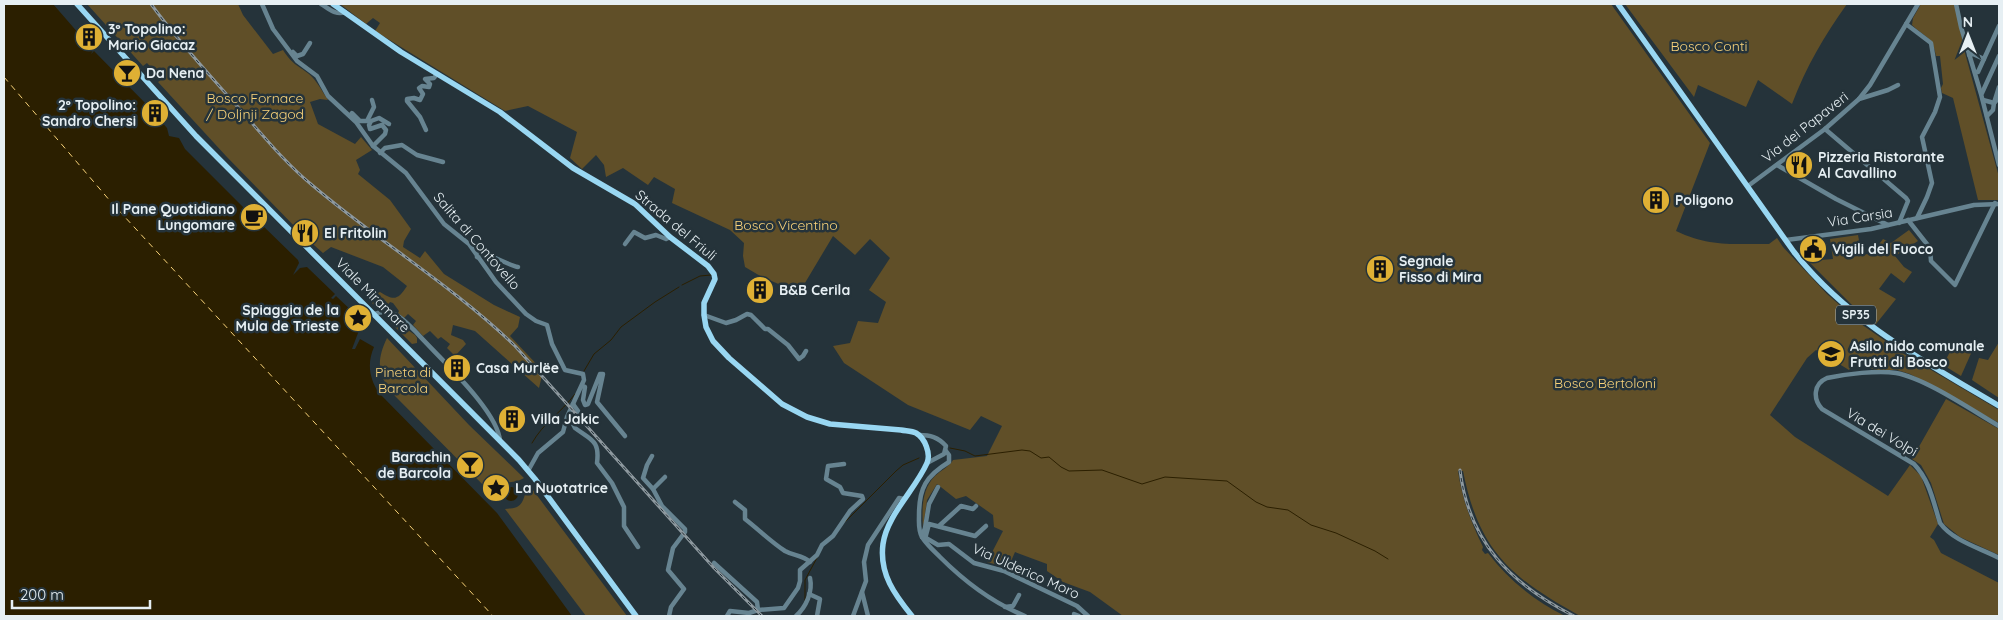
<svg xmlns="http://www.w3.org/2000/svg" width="2003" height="620" viewBox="0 0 2003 620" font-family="Quicksand,sans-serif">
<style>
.green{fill:#604f28}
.water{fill:#2b1f00}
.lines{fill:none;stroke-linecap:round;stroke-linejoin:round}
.stream{stroke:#2b1f00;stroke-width:1}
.ferry{stroke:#f7d177;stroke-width:1;stroke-dasharray:6 5;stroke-linecap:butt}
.minor{stroke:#678491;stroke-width:4.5}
.major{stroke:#99d7f2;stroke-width:5.5}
.rail-casing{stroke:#8e999f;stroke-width:3}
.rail{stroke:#25333a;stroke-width:1;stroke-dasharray:4;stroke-linecap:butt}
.labels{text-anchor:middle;stroke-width:5;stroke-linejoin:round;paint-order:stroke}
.shield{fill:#25333a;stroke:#acb7bc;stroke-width:1}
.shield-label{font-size:12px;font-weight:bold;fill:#e6eff3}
.poi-label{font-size:14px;font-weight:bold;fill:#e6eff3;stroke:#25333a;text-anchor:start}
.park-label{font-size:14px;fill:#f9d37a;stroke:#25333a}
.street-label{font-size:14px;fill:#e6eff3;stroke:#25333a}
</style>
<rect width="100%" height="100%" fill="#25333a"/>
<g class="green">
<path d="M87 4H238L243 15 273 54 283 50C293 65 296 64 309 74 317 81 322 91 328 100L320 99 310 102 318 124 355 144 361 137 372 150 356 160 360 170 358 174 390 200 411 229 404 241 403 247 420 258 425 251 444 274 494 305 520 317 518 327 510 336 543 371 539 388 475 331 453 325 451 335 463 340 466 344 455 356 447 348 450 344 441 337 438 339 430 331 423 336 413 325 416 321 408 314 404 318 398 313 399 311 393 303 390 302 386 307 374 305 366 297 380 292C394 301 398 300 407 286L383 267 331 247 323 253 306 238 309 235 303 229 300 232 226 156 158 82 162 79 147 63 143 66Z"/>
<path d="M340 4H1611L1710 143 1676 231C1707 246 1729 244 1763 244H1769L1777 238 1783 247 1827 294 1861 324 1904 354 1999 410V423L1910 374 1897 370H1876L1867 367 1857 359 1849 370 1831 359 1829 362 1825 361V356L1816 350 1807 358 1770 415 1795 437 1888 496 1910 465 1921 476 1938 524 1930 537 1934 540 1941 553 1999 583V616H1580C1512 578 1479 552 1463 471H1458C1462 499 1471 522 1483 547L1482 550 1485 554 1488 553C1509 580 1534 601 1565 616H1123L1090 592 1063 582 1047 571V564L1015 552 1008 568 987 562 1003 531 994 527 993 515 966 496 956 499 937 484 927 500 923 529C922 511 921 490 935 476 941 470 949 467 953 460L987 456 1002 426 981 416 970 430 908 405 844 363 833 346 850 343 858 321 878 323 886 302 869 290 890 258 870 239 855 255 833 236 796 298 788 288 762 277 745 267 743 256 744 243 730 230 672 203 675 189 654 177 648 185 623 168 606 177 604 165 596 155 582 169 570 158 577 132 528 106 505 111 375 31 380 23 373 18 366 24Z"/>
<path d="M1625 4H1847C1824 36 1806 67 1792 104L1758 80 1746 107 1698 85 1694 97Z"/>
<path d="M1921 4H1955L1965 53 1999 177V200H1978L1953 98 1942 93 1941 88 1943 84 1940 56H1936C1933 36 1924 37 1912 25L1913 18Z"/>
<polygon points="1909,230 1918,241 1895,256 1904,267 1912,272 1904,283 1891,273 1879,289 1896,299 1876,324 1851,304 1808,261 1833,259 1830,239 1858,235 1862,256 1874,251 1883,239 1891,243"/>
<polygon points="391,318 415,335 417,338 417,343 412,344 389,321"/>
<path d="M387 338 469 425 524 478C509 487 500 475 497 499L395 396C377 376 376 361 387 338Z"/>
<polygon points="1999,342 1999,398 1972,380 1979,358 1988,360"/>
<polygon points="1961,344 1973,349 1961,376 1943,365 1952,348"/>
<polygon points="1946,399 1999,429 1999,555 1960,537 1944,524 1931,483 1921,465 1912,459"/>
<path d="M530 486 627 616H586L505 509C509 508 513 509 517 507 526 502 523 492 530 486Z"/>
</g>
<g class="water">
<path d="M4 4H53L93 50 91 54 94 51 150 108 152 116 160 120 167 128 169 136 179 138 185 149 249 213 246 217 243 216V218L254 229 259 222 298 260 299 263 293 275 300 268 307 267 335 294 331 298 333 299 336 296 354 313 361 325 352 349H355L360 339 374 347C367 363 369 378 379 393L497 513 572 616H4Z"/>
<circle cx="511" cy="494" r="7"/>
</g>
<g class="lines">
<g class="stream">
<polyline points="682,285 700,276 711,275"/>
<polyline points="584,371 594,354 611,340 621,327 655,302 679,287"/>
<path d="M532 443C544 422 560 414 575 394"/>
<polyline points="950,448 965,451 975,456 1022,450 1030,451 1041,458 1049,457 1061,467 1069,471 1102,470 1142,484 1165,477 1227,481 1256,502 1267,507 1288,510 1311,525 1336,533 1375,551 1388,559"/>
<polyline points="843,524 896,471 903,465 919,458"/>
<polyline points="805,601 805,580 818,556"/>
</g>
<polyline class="ferry" points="4,77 111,202 493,616"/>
<g class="minor">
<polyline points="262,4 273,29 297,61 317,76 328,96 356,122 373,146 406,173 444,224 469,244 496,282 526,314 536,321 547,325 552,344 565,370 583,374 584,380 567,417 563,432 538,453 528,471"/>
<path d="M321 4C328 8 336 16 345 12"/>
<polyline points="1956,4 1961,27 1981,94 1999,165"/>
<polyline points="1906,24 1931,43 1940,97 1935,112 1922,137 1932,183 1927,197 1917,218"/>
<polyline points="293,52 297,56 303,54 310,43"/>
<polyline points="1969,55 1973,54 1984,59"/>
<polyline points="1975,72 1978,72 1999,26"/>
<polyline points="1982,93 1999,56"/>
<polyline points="1859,99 1888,90 1898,85"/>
<polyline points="1983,100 1994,103 1993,110 1987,116"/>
<polyline points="1994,103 1999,87"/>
<polyline points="1994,103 1999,98"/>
<polyline points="350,116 352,113 360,121 367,121 374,107 372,100"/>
<polyline points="1825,129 1906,198 1908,201 1899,223"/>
<polyline points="426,130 420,117 407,101 407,99 414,98 420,100 423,94 419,88 422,86 429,87 430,84 425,79 434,78 437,74"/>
<polyline points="373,146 385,134 386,130 382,125 370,129 369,125 371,121 379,118 389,124"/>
<polyline points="380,153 385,148 402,145 417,155 443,162"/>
<polyline points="1777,165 1836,199 1888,225"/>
<polyline points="1748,186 1825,129 1859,99 1870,85 1918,4"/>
<polyline points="1908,220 1930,248 1931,261 1955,285 1995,203"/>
<polyline points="1786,240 1871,229 1974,205 1999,204"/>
<polyline points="625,244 634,232 645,238 656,235 666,239 670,237"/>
<path d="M477 257 481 252C490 255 511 266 518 267"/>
<path d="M374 314C393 307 403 319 416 332 437 356 498 410 500 441"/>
<polyline points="704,315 726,323 736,320 747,314 751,315 765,329 768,329 788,345 799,359 803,356 806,351"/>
<polyline points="582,386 585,387 583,400 585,405 588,404 600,374 603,374 597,402 625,436"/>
<path d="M573 404 578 411 573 424 575 428C591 440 600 440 597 463L612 483 624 507V526L638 547"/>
<path d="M1999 426C1973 411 1925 378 1896 373 1878 370 1846 374 1827 378 1813 384 1813 399 1822 409L1914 464C1930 481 1933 501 1940 523 1953 541 1980 548 1999 558"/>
<path d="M919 435C930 435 938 437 946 446L944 454 927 463"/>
<path d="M946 451 949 455V462C926 476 919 488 919 515 919 523 918 530 922 537 927 545 934 551 940 557 964 581 993 603 1025 616"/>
<polyline points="652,456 647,465 643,478 653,489 662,506 685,529 685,532 673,548 668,570 684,589 671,607 669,616"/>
<polyline points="653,489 665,477"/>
<path d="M735 502 745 510V519C758 529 771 542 785 551 794 556 803 555 810 562"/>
<polyline points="939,526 961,506 973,509 976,506"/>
<polyline points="922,537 925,528 929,504 938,487"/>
<polyline points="926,538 938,545 949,544 974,563 1004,571 1077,606 1088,616"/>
<polyline points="925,539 929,524 975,536 986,526"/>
<polyline points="714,563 757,602 758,610"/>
<polyline points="862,592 868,616"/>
<polyline points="809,594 820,599 817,616"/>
<polyline points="1005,607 1013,606 1019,595"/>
<polyline points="1074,614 1079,616"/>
<polyline points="727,616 730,611 749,613 758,610 784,608 798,588 800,581 800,570 817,555 822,545 833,536 850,511 863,499 862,496 843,493 840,487 826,479 828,466 844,464"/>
<path d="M796 616C806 607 813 592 810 578"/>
<polyline points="853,616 866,581 864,562 868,545 899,498 904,499"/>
</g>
<g class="major">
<polyline points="77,4 196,136 519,460 535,479 636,616"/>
<path d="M333 4 401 52 500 112 573 168 635 204 670 237 708 266 714 274 715 279 704 303V315L706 327 713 341 729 358 782 404 807 417 830 424 901 430C906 431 912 431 916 433 925 438 931 454 927 463 915 490 887 515 883 544 879 574 895 595 912 616"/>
<path d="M1618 4 1794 252C1848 321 1925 362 1999 406"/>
</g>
<defs>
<g id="rail">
<path d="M151 4C177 40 207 72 237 106 261 133 284 162 312 185 378 241 453 286 515 346L714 568 762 616"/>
<path d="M1460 470C1469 543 1511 584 1574 616"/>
</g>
</defs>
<use href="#rail" class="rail-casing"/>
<use href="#rail" class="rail"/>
</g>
<defs>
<symbol id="building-disc" viewBox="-11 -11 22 22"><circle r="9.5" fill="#dfb034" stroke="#25333a"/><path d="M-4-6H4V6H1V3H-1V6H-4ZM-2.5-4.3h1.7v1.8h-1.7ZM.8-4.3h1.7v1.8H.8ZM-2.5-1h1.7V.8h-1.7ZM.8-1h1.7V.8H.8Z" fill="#111"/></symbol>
<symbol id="bar-disc" viewBox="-11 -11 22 22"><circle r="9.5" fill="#dfb034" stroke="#25333a"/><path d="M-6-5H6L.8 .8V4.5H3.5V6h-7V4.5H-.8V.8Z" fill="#111"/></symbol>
<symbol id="restaurant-disc" viewBox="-11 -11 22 22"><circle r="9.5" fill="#dfb034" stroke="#25333a"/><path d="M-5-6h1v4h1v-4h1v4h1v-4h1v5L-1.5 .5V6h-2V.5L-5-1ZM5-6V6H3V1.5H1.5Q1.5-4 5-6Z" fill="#111"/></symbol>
<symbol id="cafe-disc" viewBox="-11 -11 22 22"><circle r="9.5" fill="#dfb034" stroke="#25333a"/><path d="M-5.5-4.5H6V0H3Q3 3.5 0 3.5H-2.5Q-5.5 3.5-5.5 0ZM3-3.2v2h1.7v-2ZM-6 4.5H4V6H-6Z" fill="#111"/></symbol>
<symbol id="civic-disc" viewBox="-11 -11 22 22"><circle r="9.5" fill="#dfb034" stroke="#25333a"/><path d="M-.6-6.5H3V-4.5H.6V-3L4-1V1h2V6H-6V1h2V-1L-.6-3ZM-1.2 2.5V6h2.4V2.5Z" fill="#111"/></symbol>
<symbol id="sight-disc" viewBox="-11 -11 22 22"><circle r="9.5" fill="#dfb034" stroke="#25333a"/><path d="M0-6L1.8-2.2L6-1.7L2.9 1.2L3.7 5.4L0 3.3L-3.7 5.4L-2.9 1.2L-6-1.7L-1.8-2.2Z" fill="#111"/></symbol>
<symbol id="school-disc" viewBox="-11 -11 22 22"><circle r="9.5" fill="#dfb034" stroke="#25333a"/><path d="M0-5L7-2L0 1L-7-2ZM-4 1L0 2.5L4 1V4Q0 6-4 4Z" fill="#111"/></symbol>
</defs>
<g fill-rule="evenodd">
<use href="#building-disc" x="73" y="21" width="32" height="32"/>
<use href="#bar-disc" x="111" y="57" width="32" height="32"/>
<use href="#building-disc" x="139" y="97" width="32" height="32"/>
<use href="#restaurant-disc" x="1783" y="149" width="32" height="32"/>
<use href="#building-disc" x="1640" y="184" width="32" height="32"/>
<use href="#cafe-disc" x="238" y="201" width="32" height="32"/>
<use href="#restaurant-disc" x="289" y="217" width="32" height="32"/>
<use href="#civic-disc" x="1797" y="233" width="32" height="32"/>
<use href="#building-disc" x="1364" y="253" width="32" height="32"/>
<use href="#building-disc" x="744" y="274" width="32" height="32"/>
<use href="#sight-disc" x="342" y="302" width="32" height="32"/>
<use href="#school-disc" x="1815" y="338" width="32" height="32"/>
<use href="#building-disc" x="441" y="352" width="32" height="32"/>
<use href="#building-disc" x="496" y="403" width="32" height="32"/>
<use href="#bar-disc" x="454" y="449" width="32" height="32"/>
<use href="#sight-disc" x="480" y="472" width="32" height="32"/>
</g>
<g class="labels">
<rect class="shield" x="1836" y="305.5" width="40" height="19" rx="4"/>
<g class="shield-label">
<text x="1856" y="319">SP35</text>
</g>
<g class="poi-label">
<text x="108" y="34">3º Topolino:<tspan x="108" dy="16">Mario Giacaz</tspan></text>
<text x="146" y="78">Da Nena</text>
<text x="136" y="110" text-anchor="end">2º Topolino:<tspan x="136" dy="16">Sandro Chersi</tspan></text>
<text x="1818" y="162">Pizzeria Ristorante<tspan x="1818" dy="16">Al Cavallino</tspan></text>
<text x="1675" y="205">Poligono</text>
<text x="235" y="214" text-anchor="end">Il Pane Quotidiano<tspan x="235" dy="16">Lungomare</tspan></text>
<text x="324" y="238">El Fritolin</text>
<text x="1832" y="254">Vigili del Fuoco</text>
<text x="1399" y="266">Segnale<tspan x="1399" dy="16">Fisso di Mira</tspan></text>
<text x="779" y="295">B&amp;B Cerila</text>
<text x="339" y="315" text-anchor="end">Spiaggia de la<tspan x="339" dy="16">Mula de Trieste</tspan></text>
<text x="1850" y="351">Asilo nido comunale<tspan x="1850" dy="16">Frutti di Bosco</tspan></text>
<text x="476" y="373">Casa Murlëe</text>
<text x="531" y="424">Villa Jakic</text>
<text x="451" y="462" text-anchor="end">Barachin<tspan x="451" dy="16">de Barcola</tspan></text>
<text x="515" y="493">La Nuotatrice</text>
</g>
<g class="park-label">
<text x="1709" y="51">Bosco Conti</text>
<text x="255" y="103">Bosco Fornace<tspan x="255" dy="16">/ Doljnji Zagod</tspan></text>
<text x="786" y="230">Bosco Vicentino</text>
<text x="403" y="377">Pineta di<tspan x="403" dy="16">Barcola</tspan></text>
<text x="1605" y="388">Bosco Bertoloni</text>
</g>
<g class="street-label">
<text transform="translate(1805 127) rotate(-38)" y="5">Via dei Papaveri</text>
<text transform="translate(1860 217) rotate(-9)" y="5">Via Carsia</text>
<text transform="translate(676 225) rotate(40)" y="5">Strada del Friuli</text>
<text transform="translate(477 241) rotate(49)" y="5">Salita di Contovello</text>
<text transform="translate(373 295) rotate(45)" y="5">Viale Miramare</text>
<text transform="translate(1882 432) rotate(31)" y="5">Via dei Volpi</text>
<text transform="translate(1026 571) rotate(24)" y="5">Via Ulderico Moro</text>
</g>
</g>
<rect width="2003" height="620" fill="none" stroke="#e6eff3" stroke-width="10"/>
<g transform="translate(1968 35)" stroke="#25333a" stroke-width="4" paint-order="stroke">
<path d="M0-4L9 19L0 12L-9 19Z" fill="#e6eff3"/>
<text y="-8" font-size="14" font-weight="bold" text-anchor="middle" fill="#e6eff3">N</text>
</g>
<path d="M12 600v8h138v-8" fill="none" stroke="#e6eff3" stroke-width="2.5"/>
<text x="20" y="600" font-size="15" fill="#e6eff3" stroke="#25333a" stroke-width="4" paint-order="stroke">200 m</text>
</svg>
